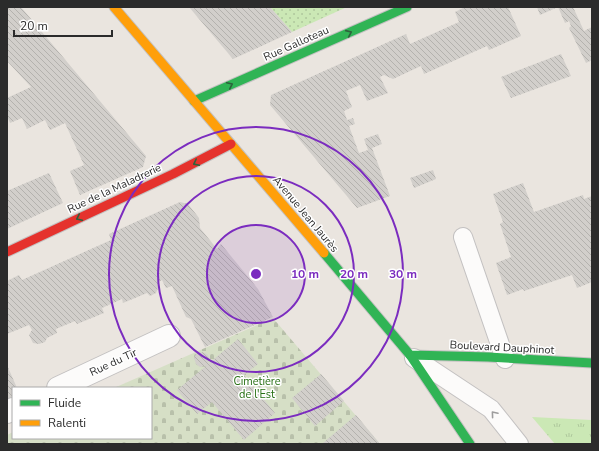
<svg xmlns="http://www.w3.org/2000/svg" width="599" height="451" viewBox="0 0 599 451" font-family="'Nunito Sans',sans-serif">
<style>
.cemetery{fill:url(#cemetery-stones)}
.park{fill:url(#park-tufts)}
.garden{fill:url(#garden-dots)}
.building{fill:url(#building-back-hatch)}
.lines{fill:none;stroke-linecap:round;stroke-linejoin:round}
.lane-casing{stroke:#c3c1c1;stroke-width:20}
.street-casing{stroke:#c3c1c1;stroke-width:24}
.fast-casing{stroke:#c3c1c1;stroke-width:11}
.slow-casing{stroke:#c3c1c1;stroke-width:11}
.jam-casing{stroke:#c3c1c1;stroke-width:11}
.lane{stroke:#fcfbfa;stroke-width:18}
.street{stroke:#fcfbfa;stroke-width:22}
.fast{stroke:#30b455;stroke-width:9}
.slow{stroke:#ff9f0a;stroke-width:9}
.jam{stroke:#e5322d;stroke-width:9}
.oneway{stroke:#2d623c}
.oneway2{stroke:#9e9d9d}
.ring{fill:none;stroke:#7b2cbf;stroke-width:2}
.labels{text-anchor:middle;stroke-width:3;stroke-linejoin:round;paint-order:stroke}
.street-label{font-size:11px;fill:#2b2b2b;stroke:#fff}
.park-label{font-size:11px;fill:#276f13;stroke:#fff}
.centre{fill:#7b2cbf;stroke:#fff;stroke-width:2}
.ring-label{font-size:12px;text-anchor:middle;font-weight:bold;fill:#7b2cbf;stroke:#fff;stroke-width:3;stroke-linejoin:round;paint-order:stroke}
</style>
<defs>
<pattern id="cemetery-stones" width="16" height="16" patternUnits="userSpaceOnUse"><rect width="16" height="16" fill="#d6dfc6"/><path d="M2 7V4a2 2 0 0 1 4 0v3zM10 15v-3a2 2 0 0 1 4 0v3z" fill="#b8c0aa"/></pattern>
<pattern id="park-tufts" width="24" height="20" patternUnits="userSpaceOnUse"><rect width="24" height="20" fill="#cbe8b5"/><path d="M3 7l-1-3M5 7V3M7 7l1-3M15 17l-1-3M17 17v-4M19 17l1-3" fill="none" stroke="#aec79c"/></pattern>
<pattern id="garden-dots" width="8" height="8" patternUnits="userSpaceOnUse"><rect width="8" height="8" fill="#cbe8b5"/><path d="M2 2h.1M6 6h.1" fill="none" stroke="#aec79c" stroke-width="1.8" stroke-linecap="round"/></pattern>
<pattern id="building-back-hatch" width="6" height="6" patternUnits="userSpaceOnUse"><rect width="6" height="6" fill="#d2cfcb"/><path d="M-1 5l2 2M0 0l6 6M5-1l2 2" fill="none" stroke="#b4b2ae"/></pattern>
</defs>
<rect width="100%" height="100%" fill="#eae5df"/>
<polygon class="cemetery" points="273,318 380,444 7,444 7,435 13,432 13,438 151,438 151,388 114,388"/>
<polygon class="park" points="532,417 592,420 592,444 555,444"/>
<polygon class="garden" points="270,7 347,7 292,32"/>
<g class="building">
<polygon points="7,7 21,7 146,156 143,167 80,195 70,171 84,165 65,123 50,130 45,120 27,129 22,118 10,123 7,116 7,98 31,87 7,61"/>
<polygon points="189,7 270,7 292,32 233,59"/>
<polygon points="465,7 508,7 521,36 489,50 487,46 424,74 421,66 393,79 384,75 380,77 388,93 367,101 360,85 346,91 352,107 344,111 347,120 353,118 355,124 349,126 359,153 368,150 364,139 378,134 382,144 372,148 390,196 357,208 270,105 271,95 406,34 410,44 459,22 455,12"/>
<polygon points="537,7 573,7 584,31 592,27 592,60 586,63 569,28 571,26 569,21 565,23 558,7 540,15"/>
<polygon points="561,54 571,76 511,98 501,77"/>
<polygon points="433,170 436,179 414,188 410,178"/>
<polygon points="49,173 63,203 7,229 7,191"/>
<polygon points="523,183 534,212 583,195 584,199 592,196 592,282 577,288 572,275 524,291 523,289 507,295 496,263 511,257 500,224 503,222 493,194"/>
<polygon points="180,202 188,204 199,218 200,228 217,249 221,244 258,289 273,317 205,347 191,319 186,317 172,286 166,288 162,280 158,282 159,286 156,293 150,296 147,293 123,303 122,299 102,308 104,313 77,324 75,321 56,329 57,333 47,338 45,342 39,344 33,343 29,335 32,330 29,325 7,334 7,281 19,275 22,280 111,240 109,234"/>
<polygon points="238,339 258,364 244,375 275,413 244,440 212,402 197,414 177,390 206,366 200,367 196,364 194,358 197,353 202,352 207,354 210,359 208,364"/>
<polygon points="7,365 17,388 13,388 13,398 7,400"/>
<polygon points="321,374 344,401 315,426 292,398"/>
<polygon points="356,415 380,444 324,444 323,443"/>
</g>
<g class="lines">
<defs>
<g id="lane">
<polyline points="463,237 505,359"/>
<polyline points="414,358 491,409 519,444"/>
</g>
<g id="street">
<polyline points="58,388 169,336"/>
<polyline points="7,412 13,409"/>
</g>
<g id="fast">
<polyline points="194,101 407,7"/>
<polyline points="324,253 410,355 488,357 592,363"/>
<polyline points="410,355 470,444"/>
</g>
<polyline id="slow" points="114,7 324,253"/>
<polyline id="jam" points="7,252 173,174 231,144"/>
</defs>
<use href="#lane" class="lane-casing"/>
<use href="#street" class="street-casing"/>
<use href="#fast" class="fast-casing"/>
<use href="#slow" class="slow-casing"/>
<use href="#jam" class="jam-casing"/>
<use href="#lane" class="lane"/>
<use href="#street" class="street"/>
<use href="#fast" class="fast"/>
<use href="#slow" class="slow"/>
<use href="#jam" class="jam"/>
</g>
<defs><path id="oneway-chevron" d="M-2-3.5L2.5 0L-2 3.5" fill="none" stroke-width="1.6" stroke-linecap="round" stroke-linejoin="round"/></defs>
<g class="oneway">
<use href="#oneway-chevron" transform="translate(349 33) rotate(-24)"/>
<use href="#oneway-chevron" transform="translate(230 85) rotate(-25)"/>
<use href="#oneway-chevron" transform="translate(196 163) rotate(153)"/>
<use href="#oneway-chevron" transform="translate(79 218) rotate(155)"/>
</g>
<use class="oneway2" href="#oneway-chevron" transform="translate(494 414) rotate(-130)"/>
<circle cx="256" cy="274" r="49" fill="#7b2cbf" fill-opacity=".12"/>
<g class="ring">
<circle cx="256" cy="274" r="49"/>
<circle cx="256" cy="274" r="98"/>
<circle cx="256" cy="274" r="147"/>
</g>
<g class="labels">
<g class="street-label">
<text transform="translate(296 43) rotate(-24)" y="4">Rue Galloteau</text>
<text transform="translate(114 188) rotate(-25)" y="4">Rue de la Maladrerie</text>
<text transform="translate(306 214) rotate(50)" y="4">Avenue Jean Jaurès</text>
<text transform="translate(502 347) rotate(3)" y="4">Boulevard Dauphinot</text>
<text transform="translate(113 362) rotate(-25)" y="4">Rue du Tir</text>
</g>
<g class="park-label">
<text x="257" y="385">Cimetière<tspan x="257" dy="13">de l'Est</tspan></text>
</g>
</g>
<circle cx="256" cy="274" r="6" class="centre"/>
<g class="ring-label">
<text x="305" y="278">10 m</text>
<text x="354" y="278">20 m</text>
<text x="403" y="278">30 m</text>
</g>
<rect width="599" height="451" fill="none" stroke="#2b2b2b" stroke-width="16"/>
<rect x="12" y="387" width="140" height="52" fill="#ffffff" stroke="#aaaaaa"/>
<rect x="20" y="400" width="20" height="6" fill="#30b455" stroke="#aaaaaa"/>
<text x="48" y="407" font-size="12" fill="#2b2b2b">Fluide</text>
<rect x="20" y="420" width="20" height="6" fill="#ff9f0a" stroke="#aaaaaa"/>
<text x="48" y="427" font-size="12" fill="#2b2b2b">Ralenti</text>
<path d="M14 30v6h98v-6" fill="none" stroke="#2b2b2b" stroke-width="2"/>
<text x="20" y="30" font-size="12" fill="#2b2b2b" stroke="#ffffff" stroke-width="3" paint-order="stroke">20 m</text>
</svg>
